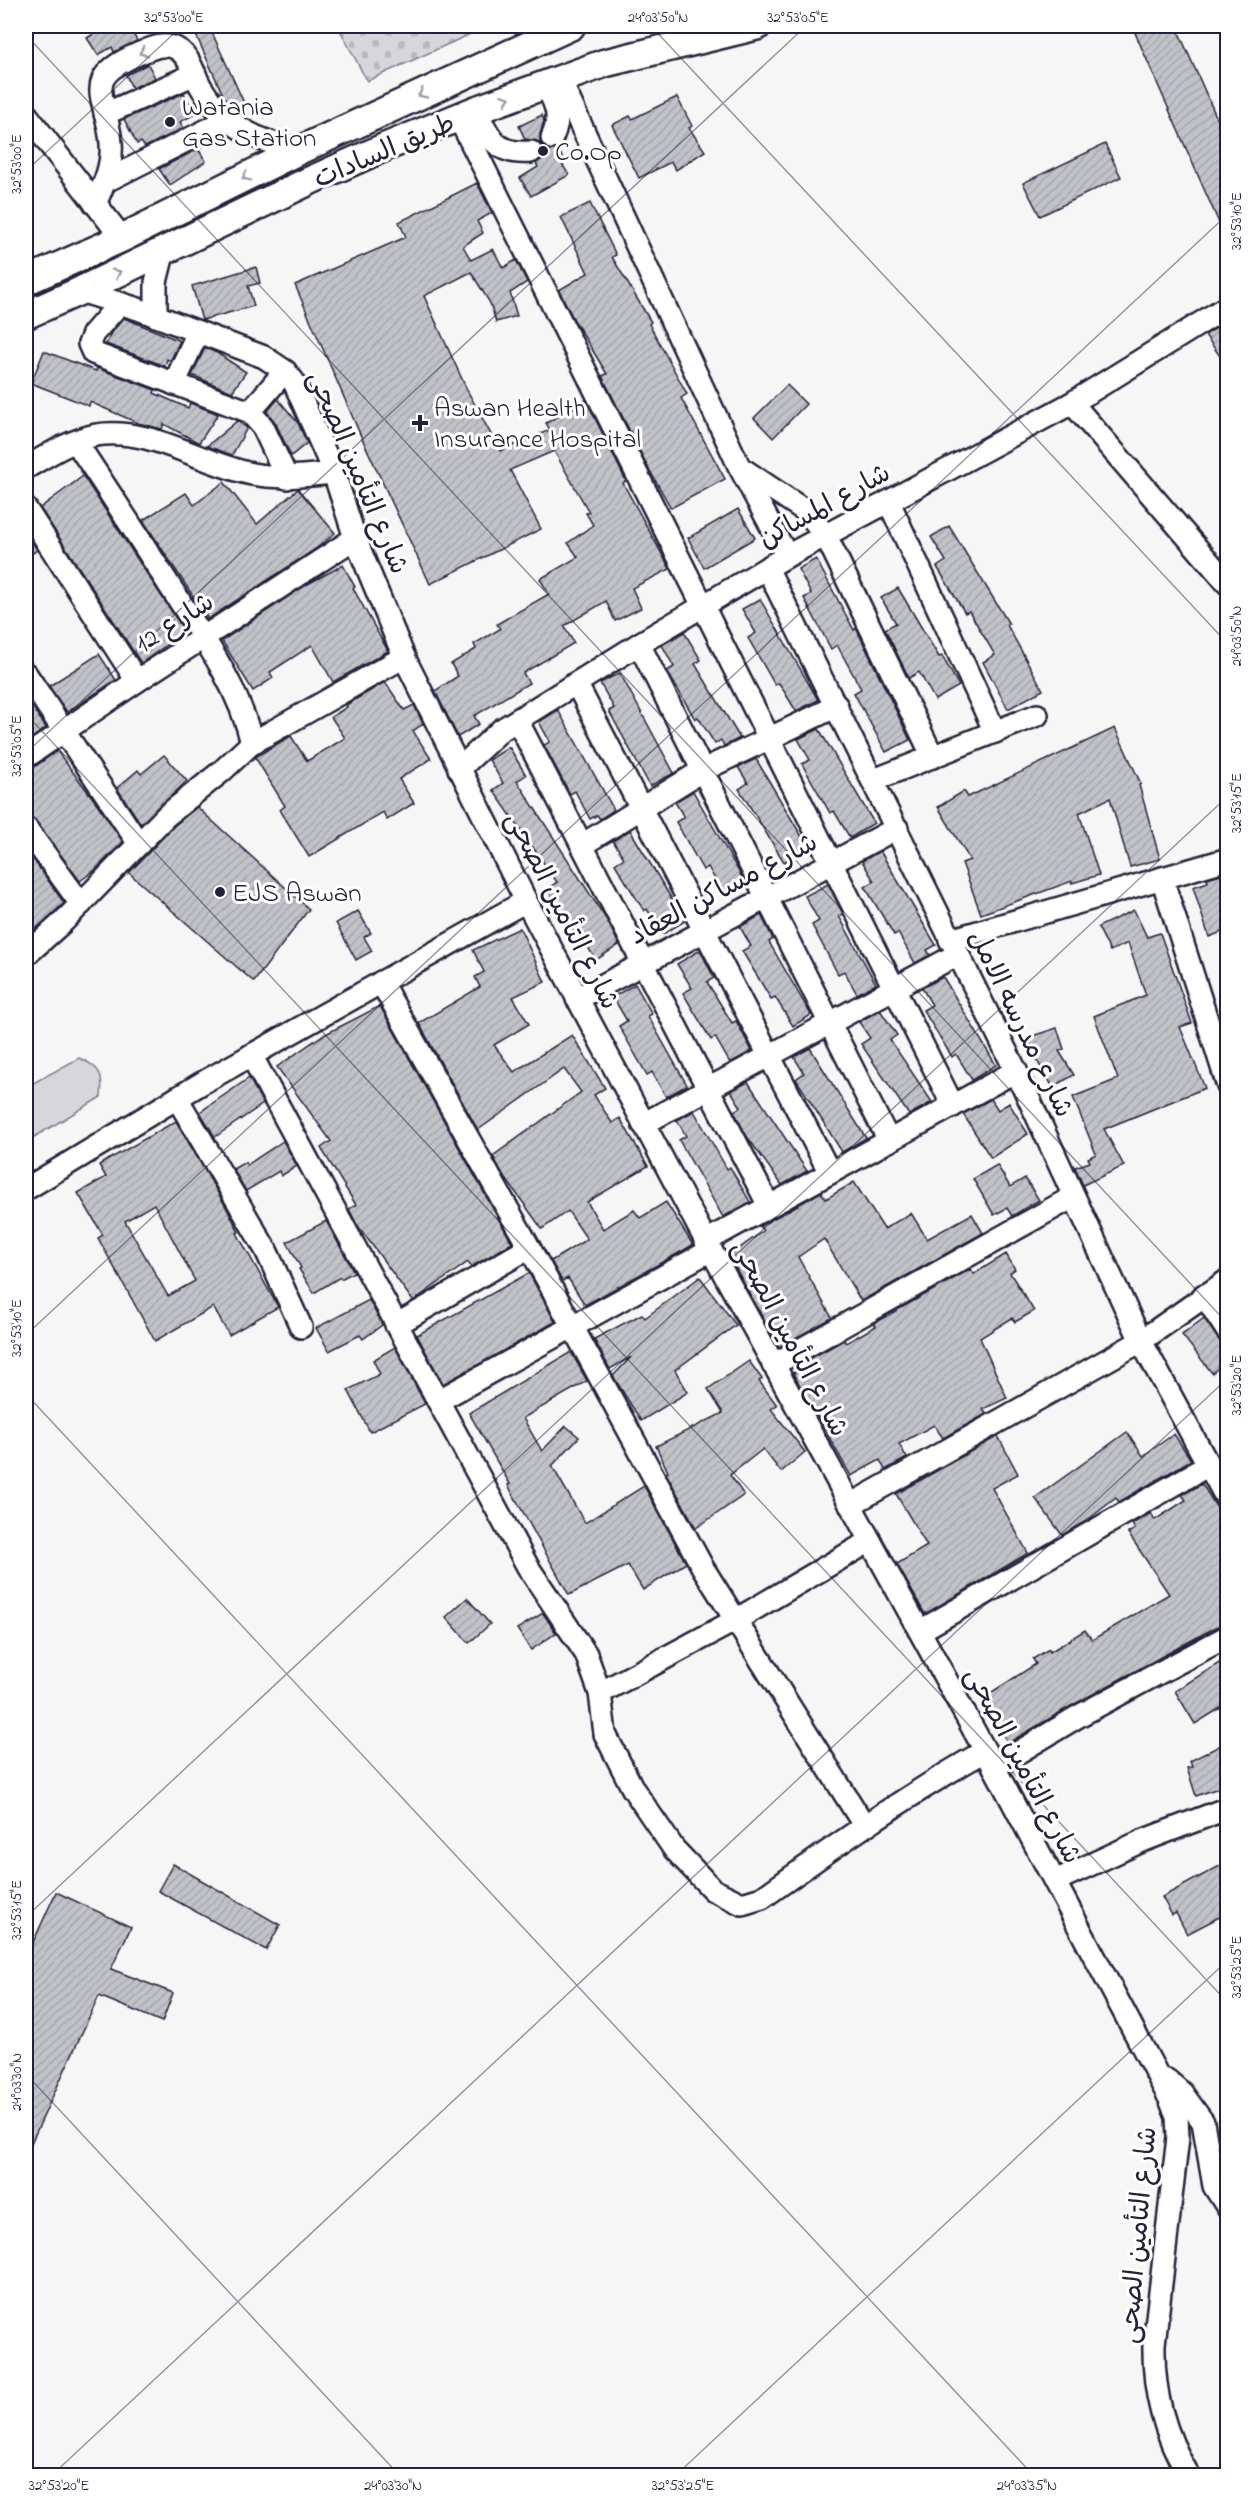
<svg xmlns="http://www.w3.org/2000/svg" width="1253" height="2501" viewBox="0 0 1253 2501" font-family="'Indie Flower','Playpen Sans Arabic',sans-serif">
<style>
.cemetery{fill:url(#cemetery-stones);stroke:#7c7c8b;stroke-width:1.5}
.garden{fill:#d7d7db;stroke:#7c7c8b;stroke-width:1.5}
.building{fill:url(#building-hatch);stroke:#22223b;stroke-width:1.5;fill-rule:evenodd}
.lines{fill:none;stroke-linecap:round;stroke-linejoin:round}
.minor-casing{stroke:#22223b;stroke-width:26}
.major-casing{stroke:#22223b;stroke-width:32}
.minor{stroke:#fff;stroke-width:21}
.major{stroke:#fff;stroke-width:27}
.oneway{stroke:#9c9ca7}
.ticks{fill:none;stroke:#22223b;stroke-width:1.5;stroke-opacity:0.45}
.poi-dot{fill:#22223b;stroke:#fff;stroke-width:2}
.labels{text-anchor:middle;stroke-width:6;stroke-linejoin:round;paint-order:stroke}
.poi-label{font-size:27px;fill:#22223b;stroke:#fff;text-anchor:start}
.street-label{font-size:27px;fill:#22223b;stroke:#fff}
.neatline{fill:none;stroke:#22223b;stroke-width:2}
.ticks-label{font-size:15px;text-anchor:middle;fill:#22223b}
</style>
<defs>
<pattern id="cemetery-stones" width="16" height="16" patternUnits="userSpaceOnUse" patternTransform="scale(1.5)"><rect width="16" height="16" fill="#d7d7db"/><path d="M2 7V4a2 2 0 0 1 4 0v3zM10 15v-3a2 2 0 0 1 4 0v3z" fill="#b8b8bd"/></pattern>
<pattern id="building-hatch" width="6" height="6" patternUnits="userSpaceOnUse" patternTransform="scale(1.5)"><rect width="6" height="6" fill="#c2c2c9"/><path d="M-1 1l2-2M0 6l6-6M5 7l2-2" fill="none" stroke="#a6a6ae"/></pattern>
</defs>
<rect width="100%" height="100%" fill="#f6f6f7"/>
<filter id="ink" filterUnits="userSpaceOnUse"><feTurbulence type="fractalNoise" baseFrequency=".0167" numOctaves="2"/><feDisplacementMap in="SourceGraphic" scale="12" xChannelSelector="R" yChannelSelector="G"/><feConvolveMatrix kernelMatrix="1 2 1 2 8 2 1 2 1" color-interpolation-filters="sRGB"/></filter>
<g filter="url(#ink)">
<polygon class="cemetery" points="338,26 488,26 367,81"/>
<path class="garden" d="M79 1058C100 1067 104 1074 101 1097L26 1142V1087Z"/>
<g class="building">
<polygon points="106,26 129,26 137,41 114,52 112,47 98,55 87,38"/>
<polygon points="192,26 209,26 245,105 236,109 224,97"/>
<polygon points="1132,26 1176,26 1227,141 1227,241"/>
<polygon points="148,64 155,78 132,88 126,75"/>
<polygon points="184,93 195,114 180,122 184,128 145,147 141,142 137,144 124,119"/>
<polygon points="677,97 692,126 689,128 705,151 676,170 671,162 639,178 612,125 630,116 632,119"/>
<polygon points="542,115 544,121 540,134 542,145 537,141 525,139 519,126"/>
<polygon points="1105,144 1121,177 1040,216 1023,183"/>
<polygon points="542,146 548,150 558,149 563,159 560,161 569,175 531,196 520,178 538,167 536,163 542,159 544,152"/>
<polygon points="198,149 206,161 170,185 159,169"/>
<polygon points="477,183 492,213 477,221 483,233 463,246 471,260 493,249 503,268 516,260 527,282 510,293 517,316 496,322 490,303 471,272 424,296 467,390 500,451 550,430 546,423 586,400 626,481 623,483 670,569 632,588 641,608 615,621 606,601 564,626 574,643 523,673 529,683 474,716 479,724 458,737 435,691 458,676 451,664 476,649 474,644 500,629 497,624 549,594 540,579 578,557 568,543 593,525 586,513 589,512 554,451 510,470 541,529 430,584 360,434 295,285 406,237 399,222"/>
<polygon points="590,203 616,255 612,257 651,322 649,324 687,394 681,398 725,479 671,508 649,469 602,376 607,374 574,320 559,290 588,273 561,217"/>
<polygon points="256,267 260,283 248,286 254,306 202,320 192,286"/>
<polygon points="124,318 180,341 170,361 167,359 165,366 106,344 111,333"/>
<polygon points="1227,321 1227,366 1205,335"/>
<polygon points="205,348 217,353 246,372 232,392 192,375"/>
<polygon points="44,351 96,371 97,368 155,390 154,393 188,408 190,403 218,414 199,443 164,424 162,429 138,423 90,402 89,406 31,383"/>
<polygon points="787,385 806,404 773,438 754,418"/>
<polygon points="278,399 298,423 307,443 291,456 275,422 267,412"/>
<polygon points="237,421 247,428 232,455 207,446"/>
<polygon points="83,476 185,632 141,663 40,508"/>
<polygon points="224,482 257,524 298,489 335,533 317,548 208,619 143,520 186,493 194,505"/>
<polygon points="738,509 755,538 704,568 688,538"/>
<polygon points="949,526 1009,624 1007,625 1043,690 1008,709 983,662 995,655 969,611 965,613 937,567 946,561 931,537"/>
<polygon points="26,532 37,550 26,558"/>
<polygon points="816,559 854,630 856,628 910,740 886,752 854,693 861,689 837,645 831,649 804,598 811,594 798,569"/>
<polygon points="343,565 355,587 353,588 388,651 333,682 312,645 270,672 273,678 253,691 222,641 306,585"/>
<polygon points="898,588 939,657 942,656 959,686 935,700 919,672 909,678 885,629 896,623 881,598"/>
<polygon points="760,599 818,700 796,711 779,683 775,685 748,638 756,633 742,609"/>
<polygon points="684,632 701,660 695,664 740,738 724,746 721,740 715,744 698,717 695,719 667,671 674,667 662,645"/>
<polygon points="99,654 116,680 67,712 49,686"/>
<polygon points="620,673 674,773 650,786 609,711 614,708 600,683"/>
<polygon points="385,682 404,710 414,705 423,724 413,731 431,759 399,779 414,803 387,820 383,812 309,857 280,810 285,806 255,757 291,736 307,761 345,738 331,717 347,707 346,705"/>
<polygon points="28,700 46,728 26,742 26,702"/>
<polygon points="558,710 614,810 600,819 597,815 590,819 575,791 570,794 544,745 550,742 539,722"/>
<polygon points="1115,728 1141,784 1139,785 1160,859 1130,867 1110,798 1079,813 1099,875 1072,883 1072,881 981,914 962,863 970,860 938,807 964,791 968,797"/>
<polygon points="819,729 874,823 850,838 834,811 830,813 802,764 810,760 798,739"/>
<polygon points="509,747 526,775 517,781 608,922 619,945 596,960 579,933 576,935 547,889 557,882 493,790 503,783 489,760"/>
<polygon points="57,751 98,805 123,842 95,870 80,881 36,821 26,815 26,770 33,768"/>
<polygon points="164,755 187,781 141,824 117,788 138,770 141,774"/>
<polygon points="756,759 808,847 784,862 739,789 748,783 738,767"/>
<polygon points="693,791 744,881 723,893 708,867 703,870 676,822 684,817 675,802"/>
<polygon points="197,807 309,909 254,982 129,873 175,825"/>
<polygon points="630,830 685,921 663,934 647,909 644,911 615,864 624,858 613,841"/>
<polygon points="26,849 64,903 26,938"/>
<polygon points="880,851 936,945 927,950 930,955 915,963 898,933 894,935 865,887 874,881 862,861"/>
<polygon points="1227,872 1227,930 1209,937 1193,887 1208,882 1207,878"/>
<polygon points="828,884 843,914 839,916 876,984 857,994 844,971 838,974 812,925 819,921 805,896"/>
<polygon points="1134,910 1147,937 1160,933 1192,1023 1180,1027 1205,1088 1104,1129 1124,1166 1083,1185 1075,1167 1090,1162 1088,1158 1096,1154 1073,1097 1118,1079 1094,1016 1146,995 1128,943 1110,951 1098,927"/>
<polygon points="358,911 371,933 364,937 372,951 356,960 336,923"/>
<polygon points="761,915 773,939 769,942 811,1015 793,1026 775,997 771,999 742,951 751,946 740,927"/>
<polygon points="520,928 545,982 513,997 529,1024 494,1045 514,1072 572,1035 605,1088 594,1095 612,1123 620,1118 648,1166 587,1202 603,1229 634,1210 640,1218 666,1202 693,1245 585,1305 568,1278 562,1281 551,1261 587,1239 568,1211 542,1229 504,1176 493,1156 581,1092 564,1069 478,1130 419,1023 480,987 475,977 484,972 473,950"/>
<polygon points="700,950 714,978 707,982 732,1023 736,1021 752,1051 730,1063 715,1037 711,1040 683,993 692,988 677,964"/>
<polygon points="943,977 996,1065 972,1080 956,1054 952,1057 923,1010 932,1005 922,988"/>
<polygon points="635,984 652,1014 648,1016 687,1085 666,1097 652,1072 647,1075 619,1026 627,1021 613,997"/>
<polygon points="380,1006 512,1243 471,1267 468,1262 413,1301 356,1223 349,1209 356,1205 321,1148 331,1141 277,1067 320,1037"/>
<polygon points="880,1010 897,1035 890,1040 932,1102 909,1115 861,1044 870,1038 859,1022"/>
<polygon points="1057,1028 1064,1049 1059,1051 1074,1075 1053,1087 1036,1059 1029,1037"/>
<polygon points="810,1048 866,1138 842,1152 796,1079 804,1073 794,1057"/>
<polygon points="249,1078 263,1104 215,1137 200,1112"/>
<polygon points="748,1082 807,1171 782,1185 746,1135 734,1111 741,1107 731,1091"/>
<polygon points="991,1099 998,1110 1009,1103 1028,1134 991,1158 963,1114"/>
<polygon points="694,1111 727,1169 730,1167 750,1202 723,1217 679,1140 686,1136 677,1120"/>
<path d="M176 1121 225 1205 239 1232 237 1233 278 1307 229 1335 213 1307 155 1341 98 1238 103 1235 78 1193 106 1177 99 1165ZM154 1204 195 1281 168 1296 125 1221Z"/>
<polygon points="283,1141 297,1166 281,1176 279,1171 246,1191 233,1169 245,1162 247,1165"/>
<polygon points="997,1165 1010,1187 1025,1178 1039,1200 1012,1216 1007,1208 994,1215 973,1179"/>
<polygon points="854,1182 884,1229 911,1213 927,1239 972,1214 983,1233 861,1301 824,1239 798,1257 832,1318 779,1347 729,1256 763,1231 760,1226 821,1192 826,1199"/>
<polygon points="326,1221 354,1272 341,1279 340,1277 314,1293 299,1269 301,1268 287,1242"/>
<polygon points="1006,1254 1015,1269 1010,1273 1034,1311 1015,1322 1012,1318 980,1338 1007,1398 983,1409 986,1414 943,1438 934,1425 899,1444 907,1458 885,1470 880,1460 851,1476 793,1373 796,1372 793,1368 844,1340 846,1343 876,1326 874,1323 971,1269 974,1274"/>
<polygon points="529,1273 555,1322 443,1384 417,1335"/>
<polygon points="700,1277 736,1325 675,1370 688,1392 641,1421 613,1376 631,1357 610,1369 594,1339 642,1314 645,1318"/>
<polygon points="369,1300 382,1325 363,1339 360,1335 329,1351 316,1328"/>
<polygon points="1204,1318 1218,1339 1227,1345 1227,1361 1212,1373 1182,1335"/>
<polygon points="395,1347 425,1404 370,1432 348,1390 380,1374 373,1360"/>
<polygon points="571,1352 587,1381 523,1418 542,1451 566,1426 579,1437 552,1466 585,1523 644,1486 686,1563 643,1590 628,1565 569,1595 508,1485 510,1484 469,1413"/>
<polygon points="749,1361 762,1379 759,1381 777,1405 771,1409 805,1452 781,1472 763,1449 730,1475 744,1495 696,1528 666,1473 668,1472 656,1446 723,1413 708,1389"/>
<polygon points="1127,1432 1143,1456 1174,1434 1191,1460 1119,1502 1116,1498 1086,1521 1062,1535 1035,1498"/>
<polygon points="998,1436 1018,1474 992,1488 1028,1553 925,1614 897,1564 927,1546 896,1494"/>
<polygon points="1202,1484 1227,1524 1227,1621 1071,1706 1008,1743 981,1699 1036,1664 1033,1659 1049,1649 1050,1652 1085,1630 1092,1640 1169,1594 1128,1533 1135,1529 1132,1524 1151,1513 1155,1520 1186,1500 1182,1495"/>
<polygon points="467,1598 490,1624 469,1643 446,1617"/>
<polygon points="543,1613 556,1633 531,1650 517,1629"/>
<polygon points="1227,1658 1227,1704 1195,1724 1175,1691"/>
<polygon points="1227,1742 1227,1785 1196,1796 1187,1768 1192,1767 1190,1761"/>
<polygon points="1227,1862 1227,1913 1187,1934 1176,1913 1172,1915 1162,1897"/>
<polygon points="173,1864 280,1925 266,1950 158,1891"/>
<polygon points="56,1892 131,1927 111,1969 173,1993 162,2022 99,1996 26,2154 26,1958"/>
</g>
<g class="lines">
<defs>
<g id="minor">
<polyline points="559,78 739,466 787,556"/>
<path d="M546 85C556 106 562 115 552 138"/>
<path d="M476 110C490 139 496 155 531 152"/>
<polyline points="26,114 122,238"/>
<polyline points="105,114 195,74"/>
<polyline points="459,118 953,1106"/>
<polyline points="106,181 227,120"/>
<path d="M95 204C104 184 113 165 111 143 107 96 79 79 138 54 150 49 161 43 173 47 190 53 193 74 201 87 224 126 259 144 302 149"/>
<path d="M80 291 138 309 264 357 285 371 294 382 334 473 355 538 404 657 526 901 706 1241 994 1767 1170 2099 1177 2117 1178 2137 1154 2344C1153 2393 1164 2434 1189 2476"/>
<polyline points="120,303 93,334 89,344 93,353 250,412 263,427 287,478"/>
<polyline points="156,316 156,282 164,250"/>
<polyline points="174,384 198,332"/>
<polyline points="1072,403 1228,584"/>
<polyline points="250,412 285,371"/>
<path d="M26 468C48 455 71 440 96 435 150 426 201 464 252 474 279 479 306 476 334 473"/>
<polyline points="744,470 807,512 826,536 933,757"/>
<polyline points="889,502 995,732"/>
<polyline points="26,509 137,681"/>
<polyline points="767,568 1016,1071 1141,1341 1228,1501"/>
<polyline points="639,644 889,1141"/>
<polyline points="26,674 139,844"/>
<polyline points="576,683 830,1173"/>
<polyline points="517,720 769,1206"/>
<polyline points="252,743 404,657"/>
<polyline points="26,757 137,681 355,538"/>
<polyline points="459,769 501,730 639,644 787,556 1072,403 1228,306"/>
<polyline points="874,780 1037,715"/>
<polyline points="26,828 81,904"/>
<polyline points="582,845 703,770 837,706"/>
<polyline points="1162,878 1228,1086"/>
<polyline points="950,940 1228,859"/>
<path d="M26 955 64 921 166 816 222 771 252 743C238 685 203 637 171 588 140 539 108 490 76 442"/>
<polyline points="381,982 539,1265 703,1568 864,1825"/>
<polyline points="577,999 897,828"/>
<path d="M251 1055 528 1567 586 1654 600 1693 605 1734 633 1789 674 1849 713 1890 742 1904 762 1898C835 1846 907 1795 985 1751"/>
<polyline points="177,1098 266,1250 301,1327"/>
<polyline points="643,1124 958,954"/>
<polyline points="26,1189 202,1083 526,901"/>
<polyline points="706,1241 1016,1071"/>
<polyline points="1204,1295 1228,1332"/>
<polyline points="396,1325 529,1248"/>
<polyline points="773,1365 1073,1197"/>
<polyline points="438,1401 711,1250"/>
<polyline points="850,1505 1141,1341 1228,1280"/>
<polyline points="920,1631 1207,1466"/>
<polyline points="600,1693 734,1621 870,1541"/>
<polyline points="994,1767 1077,1717 1228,1636"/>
<polyline points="1055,1881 1142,1841 1228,1808"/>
<polyline points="1167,2080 1182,2093 1203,2122 1214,2186 1228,2208"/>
</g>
<g id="major">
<polyline points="26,281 122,238 302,149 571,26"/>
<polyline points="26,315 80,291 309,181 383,148 476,110 605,63 757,26"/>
</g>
</defs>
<use href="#minor" class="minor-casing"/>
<use href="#major" class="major-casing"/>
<use href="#minor" class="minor"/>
<use href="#major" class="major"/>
</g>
<defs><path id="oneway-chevron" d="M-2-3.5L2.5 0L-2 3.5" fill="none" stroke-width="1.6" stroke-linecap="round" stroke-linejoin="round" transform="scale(1.5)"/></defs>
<g class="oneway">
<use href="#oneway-chevron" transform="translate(143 52) rotate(157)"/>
<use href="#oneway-chevron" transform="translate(422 94) rotate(155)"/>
<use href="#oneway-chevron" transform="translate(506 99) rotate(-21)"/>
<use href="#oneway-chevron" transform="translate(246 177) rotate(154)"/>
<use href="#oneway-chevron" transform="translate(117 273) rotate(-26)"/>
</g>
</g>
<path class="ticks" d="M651 26 1228 644M26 35 1228 1324M26 171 182 26M26 714 1228 2003M26 753 806 26M26 1335 1228 214M26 1394 1034 2476M26 1917 1228 796M26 2074 400 2476M51 2476 1228 1378M675 2476 1228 1960"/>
<g class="poi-dot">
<circle cx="170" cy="122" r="6"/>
<circle cx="543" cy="151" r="6"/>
<path d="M417 414h6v6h6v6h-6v6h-6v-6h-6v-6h6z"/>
<circle cx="220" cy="892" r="6"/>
</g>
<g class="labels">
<g class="poi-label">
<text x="182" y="115">Watania<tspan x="182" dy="31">Gas Station</tspan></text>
<text x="555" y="160">Co.Op</text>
<text x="434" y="416">Aswan Health<tspan x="434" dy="31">Insurance Hospital</tspan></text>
<text x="232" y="901">EJS Aswan</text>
</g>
<g class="street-label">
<text transform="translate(384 150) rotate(-23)" y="9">طريق السادات</text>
<text transform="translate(359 472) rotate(67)" y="9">شارع التأمين الصحى</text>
<text transform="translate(824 505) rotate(-29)" y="9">شارع المساكن</text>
<text transform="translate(174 622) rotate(-33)" y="9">شارع 12</text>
<text transform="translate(723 888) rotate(-28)" y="9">شارع مساكن العقاد</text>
<text transform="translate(563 910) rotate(63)" y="9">شارع التأمين الصحى</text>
<text transform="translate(1022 1023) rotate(64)" y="9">شارع مدرسه الامل</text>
<text transform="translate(791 1338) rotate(62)" y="9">شارع التأمين الصحى</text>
<text transform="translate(1024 1765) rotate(62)" y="9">شارع التأمين الصحى</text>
<text transform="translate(1137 2235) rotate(-85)" y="9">شارع التأمين الصحى</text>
</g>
</g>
<rect width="1253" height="2501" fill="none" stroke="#fff" stroke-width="66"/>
<rect x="33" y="33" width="1187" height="2435" class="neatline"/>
<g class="ticks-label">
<text x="174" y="22">32°53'00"E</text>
<text x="658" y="22">24°03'50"N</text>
<text x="798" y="22">32°53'05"E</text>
<text transform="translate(16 164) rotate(-90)" y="5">32°53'00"E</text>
<text transform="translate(1236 221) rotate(-90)" y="5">32°53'10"E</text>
<text transform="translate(1236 636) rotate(-90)" y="5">24°03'50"N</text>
<text transform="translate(16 746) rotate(-90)" y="5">32°53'05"E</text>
<text transform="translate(1236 803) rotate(-90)" y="5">32°53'15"E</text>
<text transform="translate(16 1328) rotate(-90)" y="5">32°53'10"E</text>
<text transform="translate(1236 1385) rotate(-90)" y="5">32°53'20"E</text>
<text transform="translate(16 1910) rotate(-90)" y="5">32°53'15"E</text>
<text transform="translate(1236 1967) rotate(-90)" y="5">32°53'25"E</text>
<text transform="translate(16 2082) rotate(-90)" y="5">24°03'30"N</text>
<text x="59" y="2490">32°53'20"E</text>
<text x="393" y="2490">24°03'30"N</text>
<text x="683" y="2490">32°53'25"E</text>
<text x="1027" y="2490">24°03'35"N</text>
</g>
</svg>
